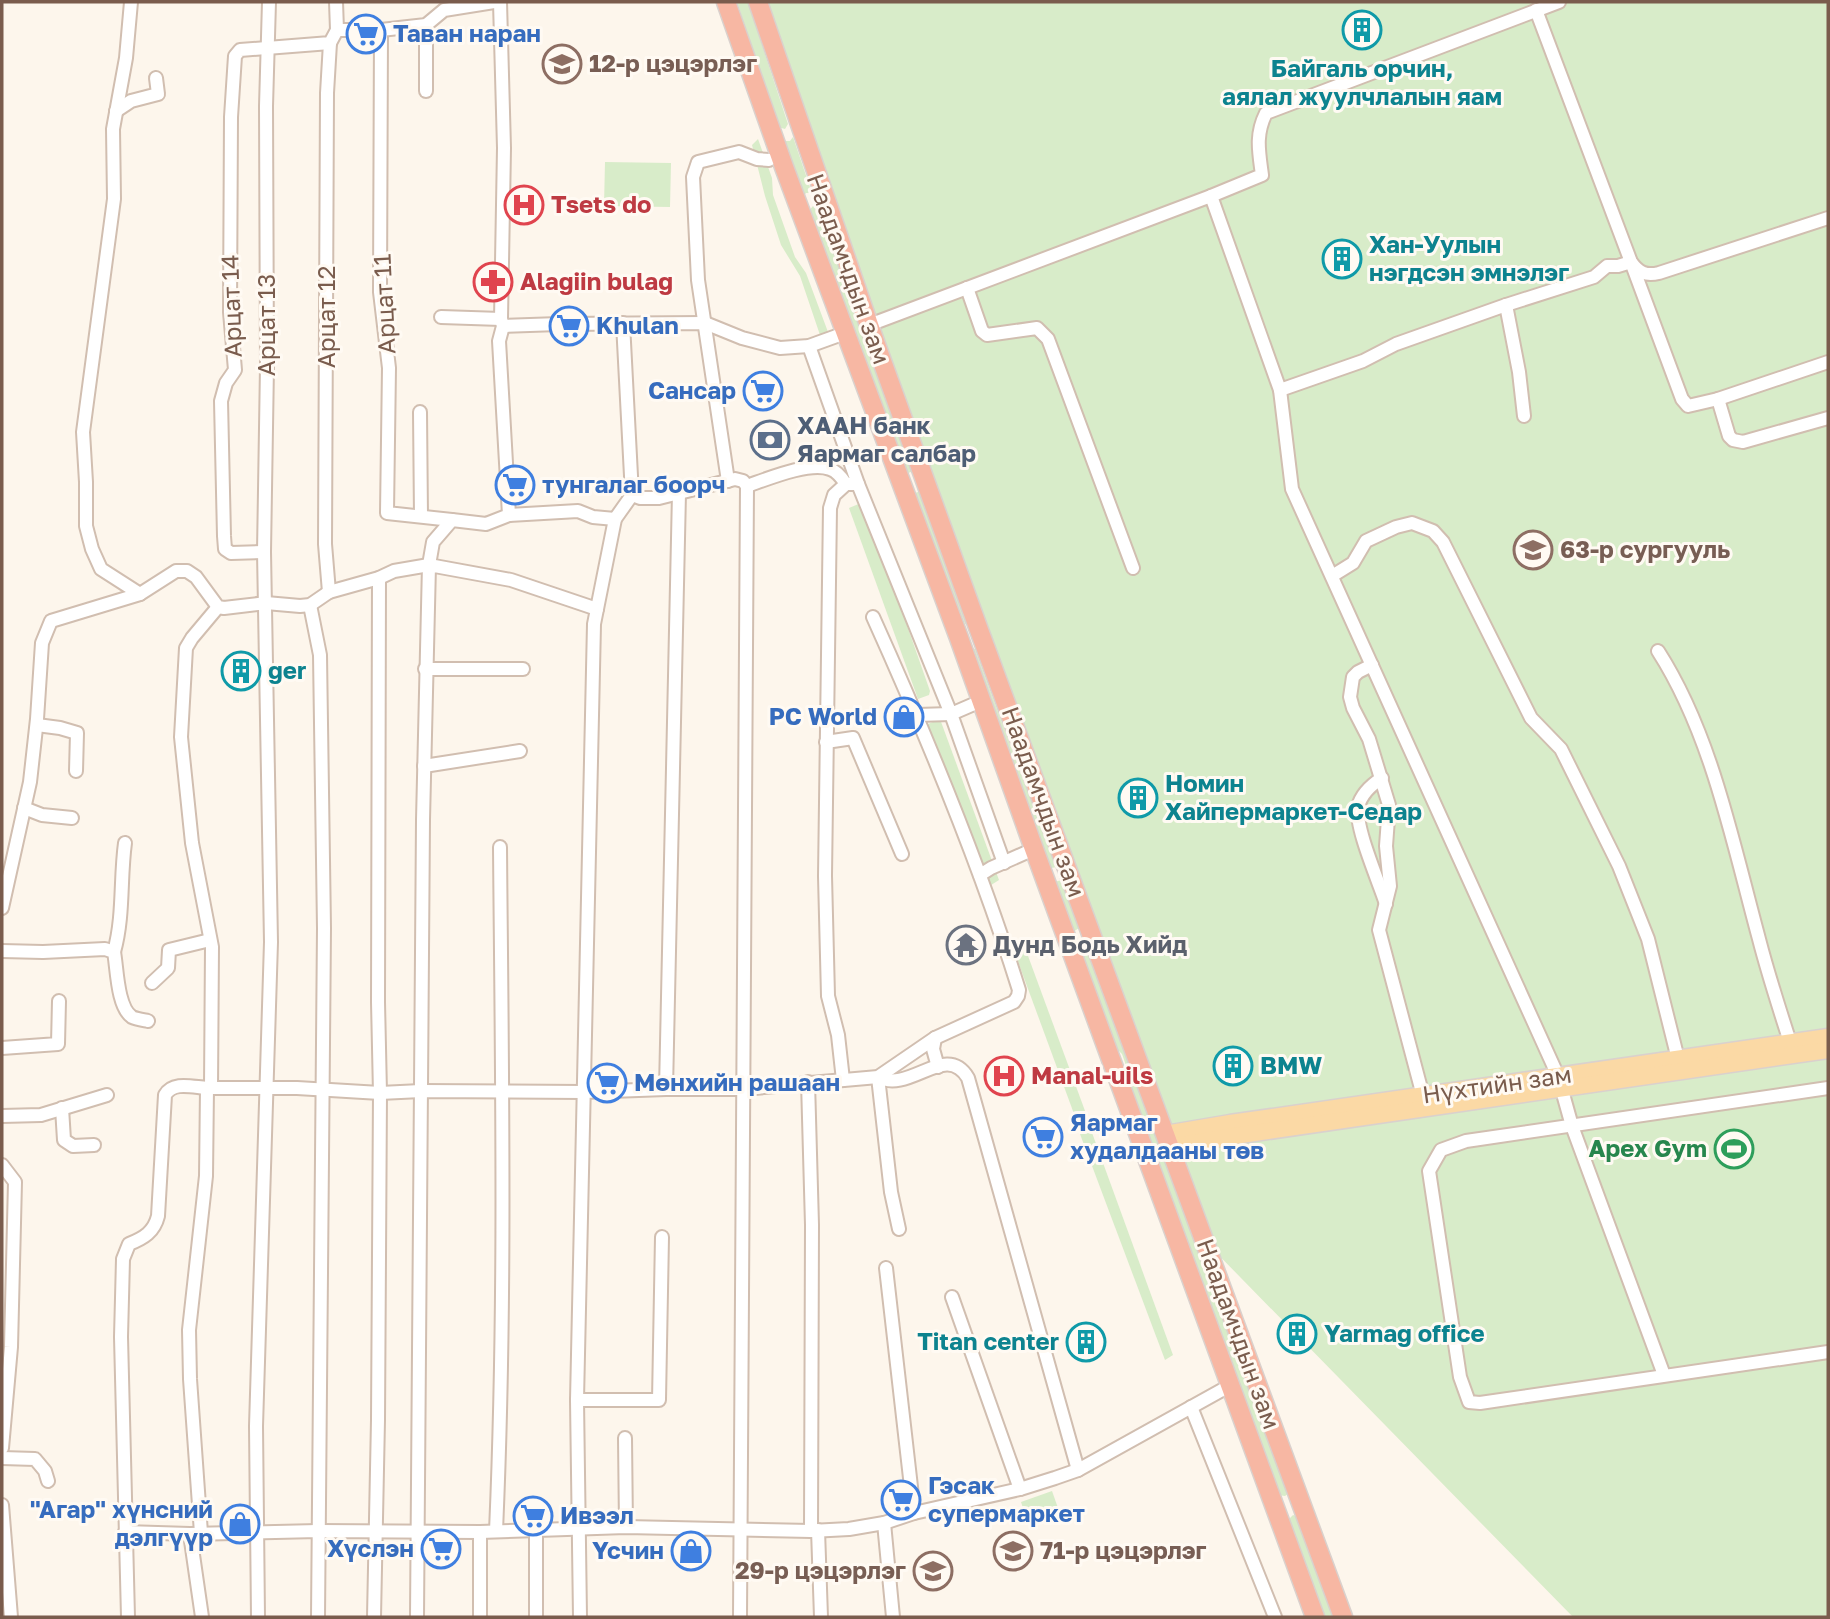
<svg xmlns="http://www.w3.org/2000/svg" width="1830" height="1619" viewBox="0 0 1830 1619" font-family="'Golos Text',sans-serif">
<style>
.green{fill:#d8ecc9}
.lines{fill:none;stroke-linecap:round;stroke-linejoin:round}
.minor-casing{stroke:#d1beb0;stroke-width:16}
.major-casing{stroke:#dad1cd;stroke-width:19}
.highway-casing{stroke:#dad1cd;stroke-width:21}
.minor{stroke:#fff;stroke-width:12}
.major{stroke:#fbd9a5;stroke-width:16}
.highway{stroke:#f7b7a3;stroke-width:18}
.labels{text-anchor:middle;stroke-width:6;stroke-linejoin:round;paint-order:stroke}
.shop-label{font-size:24px;font-weight:bold;fill:#366cbe;stroke:#fffaf3;text-anchor:start}
.education-label{font-size:24px;font-weight:bold;fill:#785e54;stroke:#fffaf3;text-anchor:start}
.culture-label{font-size:24px;font-weight:bold;fill:#0d838f;stroke:#fffaf3;text-anchor:start}
.health-label{font-size:24px;font-weight:bold;fill:#be3a42;stroke:#fffaf3;text-anchor:start}
.street-label{font-size:24px;fill:#7a5c4d;stroke:#fffaf3}
.service-label{font-size:24px;font-weight:bold;fill:#4e5e75;stroke:#fffaf3;text-anchor:start}
.worship-label{font-size:24px;font-weight:bold;fill:#5b616d;stroke:#fffaf3;text-anchor:start}
.leisure-label{font-size:24px;font-weight:bold;fill:#27864d;stroke:#fffaf3;text-anchor:end}
</style>
<rect width="100%" height="100%" fill="#fdf6ec"/>
<g class="green">
<polygon points="737,2 748,2 788,124 785,129 778,127"/>
<polygon points="760,2 1828,2 1828,1617 1573,1617 1195,1231 1289,1493 1285,1496 1278,1495 1126,1079 1129,1074 1122,1054 1116,1048 1079,948 1083,941 1079,928 1073,932 1054,882 1062,880 1057,867 1051,868 1048,866 969,647 975,649 1023,780 1038,813"/>
<polygon points="793,137 812,193 806,193 802,198 783,141 790,141"/>
<polygon points="758,139 772,178 773,195 795,257 806,273 828,332 820,335 800,276 781,245 765,196 752,145"/>
<polygon points="605,162 671,163 670,207 604,206"/>
<polygon points="813,206 817,208 820,213 914,471 905,474 808,212"/>
<polygon points="921,491 969,626 965,624 912,494"/>
<polygon points="861,503 890,577 930,691 929,695 918,699 849,508"/>
<polygon points="940,719 999,880 988,887 928,724"/>
<polygon points="1024,945 1088,1119 1077,1122 1013,948"/>
<polygon points="1091,1130 1173,1355 1165,1360 1080,1134"/>
<polygon points="1052,1491 1058,1508 1027,1520 1021,1502"/>
<polygon points="1293,1515 1298,1517 1335,1617 1323,1617 1288,1520"/>
</g>
<g class="lines">
<defs>
<g id="minor">
<polyline points="131,2 126,58 113,129 114,199 83,432 86,482 86,526 92,549 101,569 140,594"/>
<polyline points="336,2 337,30"/>
<path d="M1536 10 1631 262C1639 273 1646 276 1659 273L1828 218"/>
<polyline points="426,25 426,91"/>
<polyline points="381,30 380,292 389,368 387,513 452,520"/>
<polyline points="116,111 131,101 158,94 156,78"/>
<path d="M1211 196 1262 175C1259 152 1255 135 1266 113L1559 2"/>
<polyline points="967,288 982,331 987,335 1037,328 1048,339 1133,568"/>
<polyline points="1506,305 1519,372 1524,416"/>
<polyline points="441,317 501,319"/>
<polyline points="869,325 1211,196 1280,390 1292,489 1558,1076 1572,1126 1664,1375"/>
<polyline points="503,326 559,324 705,323 742,338 780,348 809,346 845,333"/>
<polyline points="809,346 858,484 951,714 1004,863"/>
<polyline points="1280,390 1363,361 1396,344 1506,305 1594,277 1607,266 1618,266 1631,262 1682,399 1688,406 1718,399 1828,362"/>
<polyline points="1718,399 1729,436 1733,440 1743,442 1828,418"/>
<polyline points="420,412 421,516"/>
<polyline points="728,481 698,280 693,177 698,162 739,152 757,159 769,160"/>
<path d="M747 486C767 479 810 461 830 469 837 471 842 478 846 484"/>
<polyline points="632,495 640,498 659,498 735,479 743,481 747,486"/>
<polyline points="509,515 578,511 593,517 615,519"/>
<polyline points="264,552 231,553 225,549 224,536 221,401 226,383 235,370 230,312 231,117 235,56 240,50 330,43 337,30 381,30 426,25 444,10 494,2"/>
<polyline points="1332,576 1353,563 1366,541 1396,527 1412,523 1433,531 1443,542 1531,718 1561,749 1619,866 1648,939 1678,1059"/>
<polyline points="329,592 325,544 327,93 330,43"/>
<polyline points="310,605 320,655 324,928 318,1617"/>
<path d="M1658 651C1712 735 1733 844 1759 939 1768 974 1779 1008 1790 1042"/>
<polyline points="1372,665 1358,672 1353,677 1350,697 1353,708 1369,739 1389,805 1386,846 1390,886 1379,930 1423,1096"/>
<polyline points="425,669 523,669"/>
<polyline points="917,715 951,714 981,701"/>
<polyline points="37,725 60,728 77,733 76,771"/>
<polyline points="826,742 853,738 902,854"/>
<polyline points="424,766 520,751"/>
<path d="M1382 778C1371 785 1361 794 1358 807 1355 828 1379 882 1386 904"/>
<polyline points="24,808 42,815 72,818"/>
<polyline points="980,875 991,868 1034,849"/>
<polyline points="2,908 30,782 37,719 42,643 51,621 140,594 176,571 187,571 196,577 218,607 224,608 266,603 300,606 310,605 329,592 379,578 394,571 429,565 433,542 452,520 486,524 509,515 499,341 503,326 501,319 504,148 500,2"/>
<path d="M2 951 43 952 105 949 114 952C117 967 117 1007 132 1017 136 1019 143 1020 148 1021"/>
<path d="M114 952C124 916 120 879 125 843"/>
<polyline points="152,983 168,968 169,950 210,940"/>
<polyline points="935,1038 933,1049 938,1067"/>
<polyline points="2,1048 58,1044 59,1001"/>
<polyline points="843,1080 838,1035 828,996 825,876 830,508 834,495 846,484 858,484"/>
<polyline points="808,1082 812,1225 811,1531"/>
<path d="M211 1088H297L380 1093 421 1091 584 1092 666 1089H743L878 1077 935 1038 1014 1002 1018 996 1019 990C979 862 928 739 873 617"/>
<polyline points="1828,1088 1466,1141 1441,1150 1429,1171 1460,1377 1469,1402 1480,1403 1828,1352"/>
<polyline points="666,1089 679,493"/>
<polyline points="62,1108 64,1140 73,1146 94,1145"/>
<polyline points="2,1116 41,1115 107,1095"/>
<polyline points="2,1165 15,1182 11,1347 2,1448"/>
<path d="M899 1229 891 1192 878 1077C910 1094 946 1041 968 1078L1078 1470"/>
<polyline points="886,1268 914,1513"/>
<polyline points="952,1297 1020,1489"/>
<polyline points="577,1400 659,1400 662,1237"/>
<polyline points="1191,1407 1275,1617"/>
<polyline points="625,1438 626,1527"/>
<polyline points="2,1458 35,1459 45,1471 48,1481"/>
<polyline points="2,1505 11,1617"/>
<polyline points="884,1523 893,1617"/>
<polyline points="536,1529 536,1617"/>
<polyline points="818,1530 821,1617"/>
<path d="M496 1531C506 1303 502 1075 500 847"/>
<polyline points="125,1532 190,1534 318,1531 480,1532 626,1527 811,1531 849,1529 884,1523 914,1513 1020,1489 1055,1478 1078,1470 1231,1385"/>
<polyline points="201,1533 190,1379 189,1330 206,1176 207,1088 211,1088 212,947 192,843 181,737 186,648 192,638 218,607"/>
<polyline points="190,1534 202,1617"/>
<path d="M128 1617 121 1337 123 1259 129 1244C144 1238 154 1232 158 1216L165 1095C173 1081 192 1087 207 1088"/>
<polyline points="258,1617 256,1426 271,942 264,552 267,366 266,106 269,2"/>
<polyline points="374,1617 378,1420 380,1093 378,1002 379,578"/>
<polyline points="417,1617 423,820 429,565 511,580 597,609"/>
<polyline points="480,1617 480,1532"/>
<polyline points="580,1617 577,1400 594,624 615,519 632,495 623,323"/>
<polyline points="740,1617 747,486"/>
</g>
<g id="major">
<polyline points="1165,1134 1230,1123 1828,1037"/>
<polyline points="1170,1147 1234,1136 1828,1050"/>
</g>
<g id="highway">
<polyline points="726,2 784,167 959,638 1034,849 1315,1617"/>
<polyline points="758,2 869,325 979,630 1343,1617"/>
</g>
</defs>
<use href="#minor" class="minor-casing"/>
<use href="#major" class="major-casing"/>
<use href="#highway" class="highway-casing"/>
<use href="#minor" class="minor"/>
<use href="#major" class="major"/>
<use href="#highway" class="highway"/>
</g>
<defs>
<symbol id="building-ring" viewBox="-11 -11 22 22"><circle r="9.5" fill="#fffaf3" stroke="#0f9aa8" stroke-width="1.5"/><path d="M-4-6H4V6H1V3H-1V6H-4ZM-2.5-4.3h1.7v1.8h-1.7ZM.8-4.3h1.7v1.8H.8ZM-2.5-1h1.7V.8h-1.7ZM.8-1h1.7V.8H.8Z" fill="#0f9aa8"/></symbol>
<symbol id="supermarket-ring" viewBox="-11 -11 22 22"><circle r="9.5" fill="#fffaf3" stroke="#3f7fe0" stroke-width="1.5"/><path d="M-6-5.5h2.5l.6 2H6L4.5 2H-2.5L-4.4-4H-6ZM-1.5 3.2a1.3 1.3 0 1 0 .1 0ZM3 3.2a1.3 1.3 0 1 0 .1 0Z" fill="#3f7fe0"/></symbol>
<symbol id="school-ring" viewBox="-11 -11 22 22"><circle r="9.5" fill="#fffaf3" stroke="#8d6e63" stroke-width="1.5"/><path d="M0-5L7-2L0 1L-7-2ZM-4 1L0 2.5L4 1V4Q0 6-4 4Z" fill="#8d6e63"/></symbol>
<symbol id="hospital-ring" viewBox="-11 -11 22 22"><circle r="9.5" fill="#fffaf3" stroke="#e0444e" stroke-width="1.5"/><path d="M-5-5h3v3.5h4V-5h3V5h-3V1.5h-4V5h-3Z" fill="#e0444e"/></symbol>
<symbol id="pharmacy-ring" viewBox="-11 -11 22 22"><circle r="9.5" fill="#fffaf3" stroke="#e0444e" stroke-width="1.5"/><path d="M-2-6h4v4h4v4h-4v4h-4v-4h-4v-4h4Z" fill="#e0444e"/></symbol>
<symbol id="bank-ring" viewBox="-11 -11 22 22"><circle r="9.5" fill="#fffaf3" stroke="#5c6f8a" stroke-width="1.5"/><path d="M-6-4H6V4H-6ZM0-2.3a2.3 2.3 0 1 0 0 4.6a2.3 2.3 0 1 0 0-4.6Z" fill="#5c6f8a"/></symbol>
<symbol id="shop-ring" viewBox="-11 -11 22 22"><circle r="9.5" fill="#fffaf3" stroke="#3f7fe0" stroke-width="1.5"/><path d="M-5-2.5h2.3a2.7 3.5 0 0 1 5.4 0H5L5.5 6h-11ZM-1.5-2.5h3a1.5 2.3 0 0 0-3 0Z" fill="#3f7fe0"/></symbol>
<symbol id="temple-ring" viewBox="-11 -11 22 22"><circle r="9.5" fill="#fffaf3" stroke="#6b7280" stroke-width="1.5"/><path d="M0-6L5-2H3V0L6.5 2.5H4V6H1.5V3h-3V6H-4V2.5H-6.5L-3 0V-2H-5Z" fill="#6b7280"/></symbol>
<symbol id="stadium-ring" viewBox="-11 -11 22 22"><circle r="9.5" fill="#fffaf3" stroke="#2e9e5b" stroke-width="1.5"/><path d="M0-5a6.5 5 0 1 0 0 10a6.5 5 0 1 0 0-10ZM-3.5-1.8h7v3.6h-7Z" fill="#2e9e5b"/></symbol>
</defs>
<g fill-rule="evenodd">
<use href="#building-ring" x="1340" y="8" width="44" height="44"/>
<use href="#supermarket-ring" x="344" y="12" width="44" height="44"/>
<use href="#school-ring" x="540" y="42" width="44" height="44"/>
<use href="#hospital-ring" x="502" y="183" width="44" height="44"/>
<use href="#building-ring" x="1320" y="237" width="44" height="44"/>
<use href="#pharmacy-ring" x="471" y="260" width="44" height="44"/>
<use href="#supermarket-ring" x="547" y="304" width="44" height="44"/>
<use href="#supermarket-ring" x="741" y="369" width="44" height="44"/>
<use href="#bank-ring" x="748" y="418" width="44" height="44"/>
<use href="#supermarket-ring" x="493" y="463" width="44" height="44"/>
<use href="#school-ring" x="1511" y="528" width="44" height="44"/>
<use href="#building-ring" x="219" y="649" width="44" height="44"/>
<use href="#shop-ring" x="882" y="695" width="44" height="44"/>
<use href="#building-ring" x="1116" y="776" width="44" height="44"/>
<use href="#temple-ring" x="944" y="923" width="44" height="44"/>
<use href="#building-ring" x="1211" y="1044" width="44" height="44"/>
<use href="#hospital-ring" x="982" y="1054" width="44" height="44"/>
<use href="#supermarket-ring" x="585" y="1061" width="44" height="44"/>
<use href="#supermarket-ring" x="1021" y="1115" width="44" height="44"/>
<use href="#stadium-ring" x="1712" y="1127" width="44" height="44"/>
<use href="#building-ring" x="1275" y="1312" width="44" height="44"/>
<use href="#building-ring" x="1064" y="1320" width="44" height="44"/>
<use href="#supermarket-ring" x="879" y="1478" width="44" height="44"/>
<use href="#supermarket-ring" x="511" y="1494" width="44" height="44"/>
<use href="#shop-ring" x="218" y="1502" width="44" height="44"/>
<use href="#supermarket-ring" x="419" y="1527" width="44" height="44"/>
<use href="#shop-ring" x="669" y="1529" width="44" height="44"/>
<use href="#school-ring" x="991" y="1529" width="44" height="44"/>
<use href="#school-ring" x="911" y="1549" width="44" height="44"/>
</g>
<g class="labels">
<g class="shop-label">
<text x="393" y="42">Таван наран</text>
<text x="596" y="334">Khulan</text>
<text x="736" y="399" text-anchor="end">Сансар</text>
<text x="542" y="493">тунгалаг боорч</text>
<text x="877" y="725" text-anchor="end">PC World</text>
<text x="634" y="1091">Мөнхийн рашаан</text>
<text x="1070" y="1131">Яармаг<tspan x="1070" dy="28">худалдааны төв</tspan></text>
<text x="928" y="1494">Гэсак<tspan x="928" dy="28">супермаркет</tspan></text>
<text x="213" y="1518" text-anchor="end">"Агар" хүнсний<tspan x="213" dy="28">дэлгүүр</tspan></text>
<text x="560" y="1524">Ивээл</text>
<text x="414" y="1557" text-anchor="end">Хүслэн</text>
<text x="664" y="1559" text-anchor="end">Үсчин</text>
</g>
<g class="education-label">
<text x="589" y="72">12-р цэцэрлэг</text>
<text x="1560" y="558">63-р сургууль</text>
<text x="1040" y="1559">71-р цэцэрлэг</text>
<text x="906" y="1579" text-anchor="end">29-р цэцэрлэг</text>
</g>
<g class="culture-label">
<text x="1362" y="77" text-anchor="middle">Байгаль орчин,<tspan x="1362" dy="28">аялал жуулчлалын яам</tspan></text>
<text x="1369" y="253">Хан-Уулын<tspan x="1369" dy="28">нэгдсэн эмнэлэг</tspan></text>
<text x="268" y="679">ger</text>
<text x="1165" y="792">Номин<tspan x="1165" dy="28">Хайпермаркет-Седар</tspan></text>
<text x="1260" y="1074">BMW</text>
<text x="1324" y="1342">Yarmag office</text>
<text x="1059" y="1350" text-anchor="end">Titan center</text>
</g>
<g class="health-label">
<text x="551" y="213">Tsets do</text>
<text x="520" y="290">Alagiin bulag</text>
<text x="1031" y="1084">Manal-uils</text>
</g>
<g class="street-label">
<text transform="translate(848 269) rotate(70)" y="8">Наадамчдын зам</text>
<text transform="translate(385 304) rotate(-93)" y="8">Арцат 11</text>
<text transform="translate(232 306) rotate(-92)" y="8">Арцат 14</text>
<text transform="translate(327 317) rotate(-90)" y="8">Арцат 12</text>
<text transform="translate(267 325) rotate(-90)" y="8">Арцат 13</text>
<text transform="translate(1043 802) rotate(70)" y="8">Наадамчдын зам</text>
<text transform="translate(1497 1085) rotate(-8)" y="8">Нүхтийн зам</text>
<text transform="translate(1238 1334) rotate(70)" y="8">Наадамчдын зам</text>
</g>
<g class="service-label">
<text x="797" y="434">ХААН банк<tspan x="797" dy="28">Яармаг салбар</tspan></text>
</g>
<g class="worship-label">
<text x="993" y="953">Дунд Бодь Хийд</text>
</g>
<g class="leisure-label">
<text x="1707" y="1157">Apex Gym</text>
</g>
</g>
<rect width="1830" height="1619" fill="none" stroke="#7a5c4d" stroke-width="7"/>
</svg>
